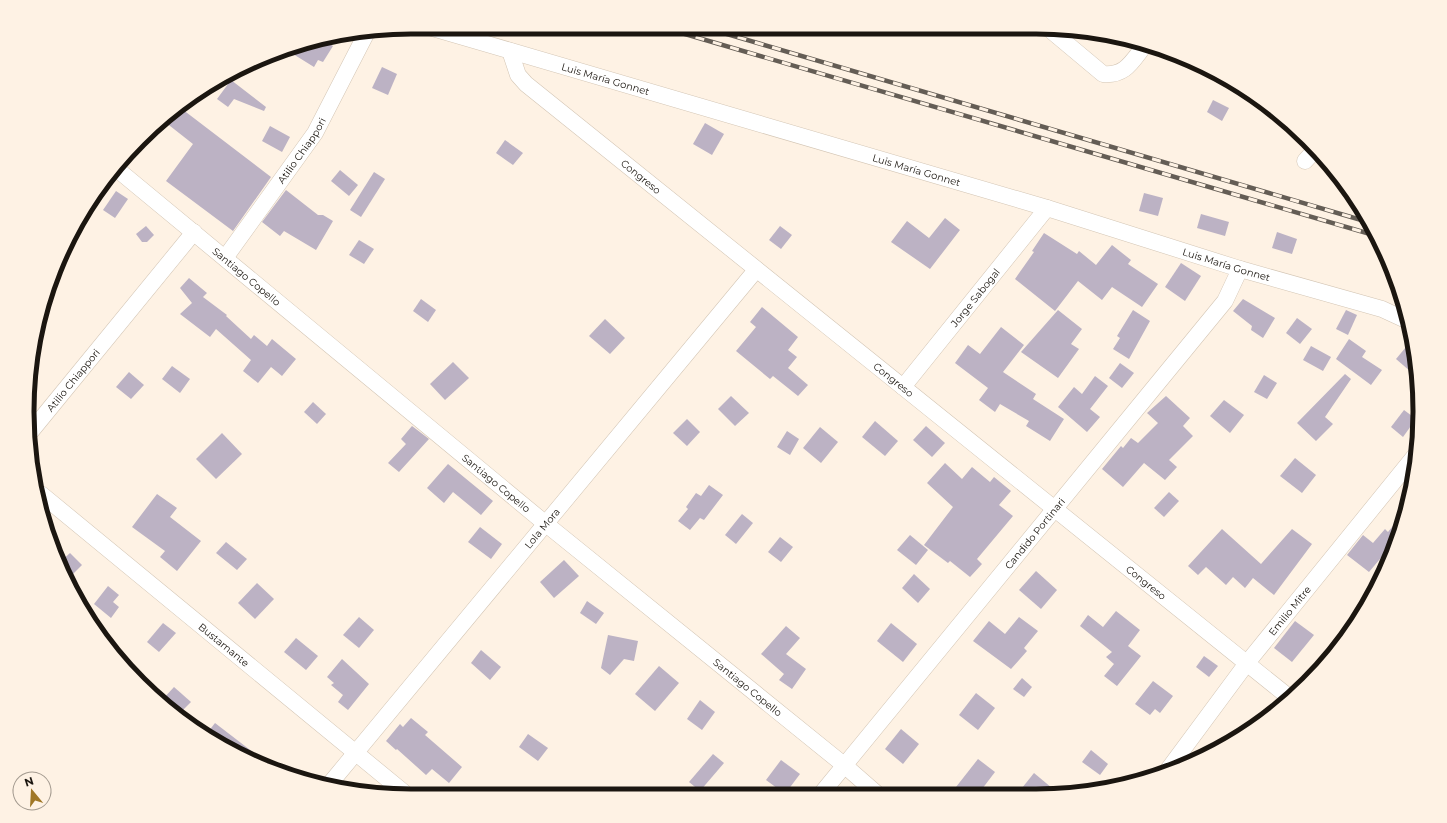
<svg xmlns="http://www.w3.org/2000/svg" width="1447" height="823" viewBox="0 0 1447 823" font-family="Montserrat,sans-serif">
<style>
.building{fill:#bcb2c4}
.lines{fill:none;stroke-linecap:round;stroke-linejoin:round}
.street-casing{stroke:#d3c5b4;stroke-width:17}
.street{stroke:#fff;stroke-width:16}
.rail-casing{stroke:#645d55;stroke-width:4.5}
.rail{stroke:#fef2e4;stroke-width:3;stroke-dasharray:9;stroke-linecap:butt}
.labels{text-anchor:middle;stroke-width:4;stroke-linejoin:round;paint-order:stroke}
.street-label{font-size:10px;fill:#1b1610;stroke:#fef2e4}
.rim{fill:none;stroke:#1b1610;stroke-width:5}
</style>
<rect width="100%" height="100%" fill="#fef2e4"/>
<g class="building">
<polygon points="325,41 333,46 323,62 318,60 314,67 285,49"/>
<polygon points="382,67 397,74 388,95 372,88"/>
<polygon points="231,80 266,107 264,111 234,99 228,107 217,99"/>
<polygon points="1213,100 1229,108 1222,121 1207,112"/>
<polygon points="178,106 271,177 233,231 166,181 193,144 165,122"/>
<polygon points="705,123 724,134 712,155 693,144"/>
<polygon points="270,126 290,137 282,152 262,141"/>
<polygon points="505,140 523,153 513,165 496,153"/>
<polygon points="340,170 358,185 349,196 331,181"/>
<polygon points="374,172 385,179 361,217 350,210"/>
<polygon points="286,190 318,215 323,215 333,221 316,250 284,231 280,236 262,222"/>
<polygon points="116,191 128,199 115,218 103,210"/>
<polygon points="1144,193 1163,198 1158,216 1139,211"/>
<polygon points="1201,214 1229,222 1225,236 1197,228"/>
<polygon points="945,218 960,230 930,269 891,242 907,221 929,238"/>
<polygon points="146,226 154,235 147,242 142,242 136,234"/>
<polygon points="780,226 792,235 781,249 769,240"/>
<polygon points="1277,232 1297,239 1292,254 1272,248"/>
<polygon points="1044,233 1077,254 1079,251 1096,265 1112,245 1131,260 1128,264 1158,284 1142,307 1112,287 1102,300 1078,281 1055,311 1015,279 1034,252 1032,251"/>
<polygon points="359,240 374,249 364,264 349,255"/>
<polygon points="1181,263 1201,276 1185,301 1165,287"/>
<polygon points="189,278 207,293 203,297 227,315 226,316 251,339 254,335 267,346 272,339 296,359 282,376 271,367 258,383 243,371 251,360 216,329 210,337 180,314 192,303 180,288"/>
<polygon points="421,299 436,310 428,322 413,311"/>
<polygon points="1243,299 1275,318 1263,338 1251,330 1252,326 1233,311"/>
<polygon points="762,307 798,337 788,350 797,357 788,368 808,385 798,396 773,376 770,379 736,351 756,327 750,322"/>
<polygon points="1058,310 1082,329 1071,344 1079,349 1058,378 1021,352"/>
<polygon points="1133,310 1150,321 1129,359 1113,349 1120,338 1117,336"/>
<polygon points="1346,310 1357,315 1348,335 1336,329"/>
<polygon points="1297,318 1312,329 1300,344 1286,333"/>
<polygon points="605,319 625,338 610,354 589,336"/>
<polygon points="1001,327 1024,345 1003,372 1036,394 1033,399 1064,419 1050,441 1026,426 1029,421 1000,404 995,412 979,400 988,388 955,363 968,345 980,354"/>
<polygon points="1349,339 1366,351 1362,357 1382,370 1371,385 1336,359"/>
<polygon points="1311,346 1331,357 1323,371 1303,360"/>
<polygon points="1406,347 1414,353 1418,378 1396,359"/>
<polygon points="453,362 469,378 445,400 430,384"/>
<polygon points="1120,363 1134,373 1122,388 1109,378"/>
<polygon points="172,366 190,379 180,393 162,379"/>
<polygon points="129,372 144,385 131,399 116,387"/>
<polygon points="1345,374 1351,379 1325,417 1333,424 1316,441 1297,423"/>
<polygon points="1264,375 1277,383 1267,399 1254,392"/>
<polygon points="1095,376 1108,386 1090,409 1100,417 1087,432 1058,407 1074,387 1082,394"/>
<polygon points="731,396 749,413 735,426 718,409"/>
<polygon points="1166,396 1190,418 1183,426 1193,436 1169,460 1177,467 1165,480 1144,463 1123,487 1102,469 1121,446 1123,448 1131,438 1138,443 1158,423 1147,413"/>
<polygon points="1224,400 1244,415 1230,433 1210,416"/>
<polygon points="313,402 326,414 317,424 304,412"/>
<polygon points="1404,410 1416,419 1403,437 1391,427"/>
<polygon points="687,419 700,432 687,446 673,433"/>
<polygon points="875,421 898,441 885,456 862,437"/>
<polygon points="412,426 429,439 399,472 388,463 406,444 401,439"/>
<polygon points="926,426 945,443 932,457 913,440"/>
<polygon points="820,427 838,442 821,463 803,448"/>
<polygon points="787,431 799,439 790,455 777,447"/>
<polygon points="222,433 242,454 216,479 196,459"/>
<polygon points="1295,458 1316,475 1302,493 1280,476"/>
<polygon points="945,463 962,479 972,467 990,482 994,477 1011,491 999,505 1013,516 977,559 982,564 970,577 950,561 948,563 924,545 953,507 927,483"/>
<polygon points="448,464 493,501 481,515 453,492 444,503 427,488"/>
<polygon points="709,485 723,495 704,520 700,518 690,530 678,521 688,509 686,507 696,493 701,496"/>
<polygon points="1169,492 1179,501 1164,517 1154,508"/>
<polygon points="157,494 177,508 170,517 201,541 177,571 160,557 165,551 132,527"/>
<polygon points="1405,511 1400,535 1390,557 1385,553 1369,572 1347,555 1363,535 1373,543 1385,529 1388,532"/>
<polygon points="742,514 753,523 736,544 725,535"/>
<polygon points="480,527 502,544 491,559 468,542"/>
<polygon points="1222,529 1261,564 1292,529 1312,544 1274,595 1253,578 1245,588 1233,577 1226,585 1206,567 1198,575 1188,566"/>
<polygon points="910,535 928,550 916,565 897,550"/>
<polygon points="780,537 793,547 781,562 768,552"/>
<polygon points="226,542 247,559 237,570 216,553"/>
<polygon points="70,553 82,565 69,578 59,563"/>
<polygon points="564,560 579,576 554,598 540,582"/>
<polygon points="1036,571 1057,590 1041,609 1019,590"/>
<polygon points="914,574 930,589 918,603 902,588"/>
<polygon points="257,583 274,599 255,619 238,603"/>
<polygon points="108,586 119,595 113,602 119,607 111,618 94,604"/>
<polygon points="587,601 604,613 596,624 580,613"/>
<polygon points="1116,611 1140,630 1128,646 1141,656 1117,686 1104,676 1114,664 1106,657 1112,652 1080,626 1088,615 1103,627"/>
<polygon points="359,617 374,630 359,648 343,635"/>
<polygon points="1019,617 1038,631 1024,648 1027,651 1011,669 973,641 989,621 1005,634"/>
<polygon points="1295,621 1314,635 1292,662 1274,648"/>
<polygon points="163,623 176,633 159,652 147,642"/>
<polygon points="891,623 917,644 903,662 877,641"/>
<polygon points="786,626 800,638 786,654 806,669 792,689 779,680 784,674 761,654"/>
<polygon points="608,635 638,641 634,661 624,659 610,675 601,668"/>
<polygon points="296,638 318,656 306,670 284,652"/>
<polygon points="481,650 501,667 490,680 471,663"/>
<polygon points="1204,656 1218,666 1209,677 1196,667"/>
<polygon points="342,659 369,684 348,710 338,702 343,695 331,685 334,683 327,677"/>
<polygon points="659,666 679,683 655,711 635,694"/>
<polygon points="1022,678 1032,687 1024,697 1013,689"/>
<polygon points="1153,681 1173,696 1160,713 1155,709 1150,715 1135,704"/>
<polygon points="174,687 191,702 180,713 163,699"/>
<polygon points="976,693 995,708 978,730 959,715"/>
<polygon points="700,700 715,712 702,730 687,719"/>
<polygon points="411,718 428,732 425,735 462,767 449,783 432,769 426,775 397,749 396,750 386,741 400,724 403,727"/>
<polygon points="215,723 258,756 256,760 218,742 208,732"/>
<polygon points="901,729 919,744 903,764 885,749"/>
<polygon points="528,734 548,748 538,761 519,747"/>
<polygon points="1091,750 1108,764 1100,775 1082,762"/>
<polygon points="713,754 724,763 700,791 689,782"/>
<polygon points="978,759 995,772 979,793 965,793 956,787"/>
<polygon points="781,760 800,774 785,794 766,780"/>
<polygon points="1034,773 1058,793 1018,793"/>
</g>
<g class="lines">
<defs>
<g id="street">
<path id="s1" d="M429 27 1047 208 1240 269 1382 309 1408 321"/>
<path d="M1048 28 1103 74C1126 76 1132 61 1145 45"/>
<path id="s2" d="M510 51 518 75 526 84 1290 698"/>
<polyline points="1305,161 1315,150"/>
<path id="s3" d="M118 170 546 524 844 765 876 793"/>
<path id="s4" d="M225 258 315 133 366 34"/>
<path id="s5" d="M903 387 1047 208"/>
<path id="s6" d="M28 435 194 232"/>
<path id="s7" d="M41 494 407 795"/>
<path id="s8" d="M1167 771 1247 663 1417 453"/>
<path id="s9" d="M328 786 756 270"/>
<path id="s10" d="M821 794 1225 301 1240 269"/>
</g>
</defs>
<use href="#street" class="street-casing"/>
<use href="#street" class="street"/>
<defs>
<g id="rail">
<polyline points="661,27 1377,236"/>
<polyline points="703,27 1368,222"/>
</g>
</defs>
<use href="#rail" class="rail-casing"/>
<use href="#rail" class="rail"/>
</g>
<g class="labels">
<g class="street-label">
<text dy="4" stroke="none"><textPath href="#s1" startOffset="184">Luis María Gonnet</textPath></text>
<text dy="4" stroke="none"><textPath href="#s4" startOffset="132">Atilio Chiappori</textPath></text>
<text dy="4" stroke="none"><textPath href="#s1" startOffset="508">Luis María Gonnet</textPath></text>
<text dy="4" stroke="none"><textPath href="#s2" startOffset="185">Congreso</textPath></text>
<text dy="4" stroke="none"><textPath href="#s1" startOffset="832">Luis María Gonnet</textPath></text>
<text dy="4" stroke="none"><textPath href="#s3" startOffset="167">Santiago Copello</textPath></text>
<text dy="4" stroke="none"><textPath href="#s5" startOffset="115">Jorge Sabogal</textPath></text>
<text dy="4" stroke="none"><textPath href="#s2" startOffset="509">Congreso</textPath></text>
<text dy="4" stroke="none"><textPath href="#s6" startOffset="71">Atilio Chiappori</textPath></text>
<text dy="4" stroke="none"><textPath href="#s3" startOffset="491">Santiago Copello</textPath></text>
<text dy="4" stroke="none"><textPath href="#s9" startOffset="335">Lola Mora</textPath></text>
<text dy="4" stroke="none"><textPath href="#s10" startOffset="337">Candido Portinari</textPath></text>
<text dy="4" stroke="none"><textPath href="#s2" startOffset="833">Congreso</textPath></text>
<text dy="4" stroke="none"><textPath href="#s8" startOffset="202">Emilio Mitre</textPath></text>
<text dy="4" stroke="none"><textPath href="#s7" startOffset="237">Bustamante</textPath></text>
<text dy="4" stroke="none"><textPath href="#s3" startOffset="815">Santiago Copello</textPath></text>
</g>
</g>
<path d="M0 0H1447V823H0ZM411 34H1036A377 377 0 0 1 1413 411V412A377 377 0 0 1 1036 789H411A377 377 0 0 1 34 412V411A377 377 0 0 1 411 34Z" fill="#fef2e4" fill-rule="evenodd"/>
<path class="rim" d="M411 34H1036A377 377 0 0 1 1413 411V412A377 377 0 0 1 1036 789H411A377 377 0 0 1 34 412V411A377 377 0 0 1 411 34Z"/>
<g transform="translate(32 791) rotate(342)"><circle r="19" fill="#fef2e4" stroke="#a39a8f"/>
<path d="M0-3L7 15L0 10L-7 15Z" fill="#a07726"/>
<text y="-6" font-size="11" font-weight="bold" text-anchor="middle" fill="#1b1610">N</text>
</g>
</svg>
